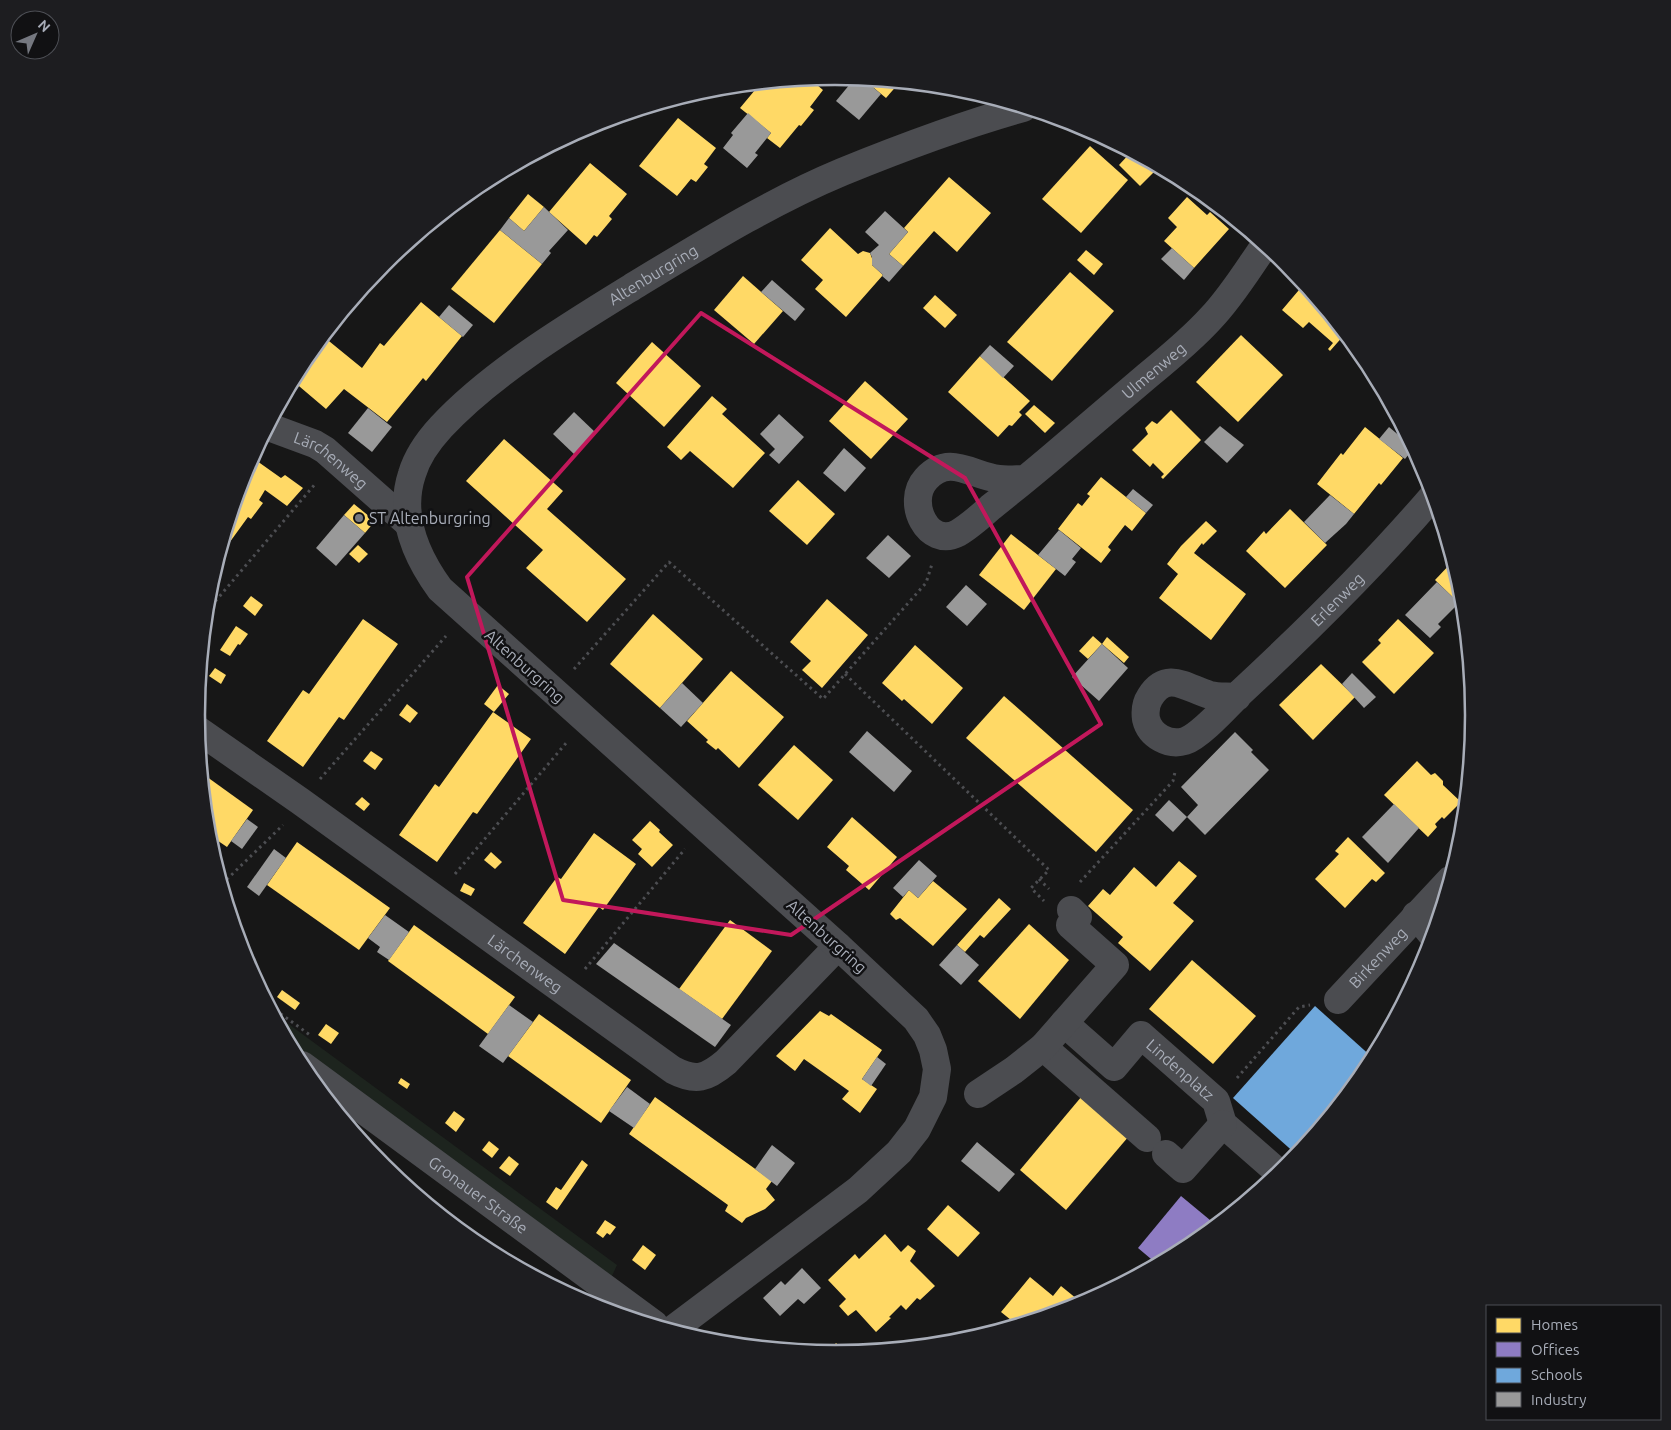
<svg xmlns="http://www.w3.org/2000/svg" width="1671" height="1430" viewBox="0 0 1671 1430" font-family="Ubuntu,sans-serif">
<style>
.green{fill:#1d241e}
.homes{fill:#ffd966}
.offices{fill:#8e7cc3}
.schools{fill:#6fa8dc}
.industry{fill:#999}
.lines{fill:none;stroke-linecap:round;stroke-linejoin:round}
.path{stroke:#4d4e52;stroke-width:3;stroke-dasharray:2.5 4;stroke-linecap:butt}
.street{stroke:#4b4c50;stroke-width:28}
.marked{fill:none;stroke:#c2185b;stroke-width:4;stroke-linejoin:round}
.poi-dot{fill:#757880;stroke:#111113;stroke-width:2}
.labels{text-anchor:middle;stroke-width:5;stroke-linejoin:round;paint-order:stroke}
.street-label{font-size:16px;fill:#a8adb8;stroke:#111113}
.poi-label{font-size:16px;fill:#a8adb8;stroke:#111113;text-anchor:start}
.rim{fill:none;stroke:#a8adb8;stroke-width:2.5}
</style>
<rect width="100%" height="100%" fill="#171717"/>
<polygon class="green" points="275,1014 617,1265 612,1276 288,1040"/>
<g class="homes">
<polygon points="810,79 823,90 810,107 814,110 801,126 799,125 780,148 767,138 771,133 740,108 760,84"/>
<polygon points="863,79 891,82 899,83 886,98"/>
<polygon points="678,118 716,148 704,164 708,167 696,182 691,179 677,196 639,166"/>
<polygon points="1090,146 1128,180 1081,233 1042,199"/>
<polygon points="1131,152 1159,167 1140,186 1119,165"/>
<polygon points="590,163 627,194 609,216 612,219 597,237 594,235 586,245 549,212"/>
<polygon points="949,177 991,213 957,252 934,231 903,266 889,254 908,232 904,228"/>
<polygon points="528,194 544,207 524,231 509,218"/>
<polygon points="1187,197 1207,215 1210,212 1229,229 1194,268 1164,241 1177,227 1168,218"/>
<polygon points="830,228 858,254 863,251 870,253 873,261 872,265 883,275 846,317 815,289 823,280 801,260"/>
<polygon points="500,230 542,264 494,323 451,289"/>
<polygon points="1086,250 1103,264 1094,275 1077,260"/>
<polygon points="1070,272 1114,311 1052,381 1007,342"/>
<polygon points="743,276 783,311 754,344 714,310"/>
<polygon points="1304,284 1345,334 1330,351 1328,349 1333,343 1309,322 1303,328 1282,310"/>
<polygon points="935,295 957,315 945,328 923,308"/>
<polygon points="421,302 462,336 426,381 423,378 387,422 344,389 326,409 293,381 305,360 324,337 362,368 380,343 384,346"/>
<polygon points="1241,335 1283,375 1238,422 1196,382"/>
<polygon points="652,342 701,386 664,427 616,383"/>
<polygon points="980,356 1030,401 1019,412 1022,415 1012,426 1009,425 998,437 948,392"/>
<polygon points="865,381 908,419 871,459 829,421"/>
<polygon points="712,396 727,409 722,414 765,453 733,488 690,451 681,460 667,447"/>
<polygon points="1034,405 1055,423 1045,433 1025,414"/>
<polygon points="1171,410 1201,440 1163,479 1161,477 1164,474 1153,463 1150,467 1132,450 1148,434 1145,428 1152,421 1157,424"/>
<polygon points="1365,427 1403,458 1381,485 1379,483 1354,514 1317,484 1341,453 1343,455"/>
<polygon points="504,439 563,491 547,509 626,579 587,622 526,568 543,550 466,481"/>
<polygon points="257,461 281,478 285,475 303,488 287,506 265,490 259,500 263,503 251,519 248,517 219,557 245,470 250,462 254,465"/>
<polygon points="1101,477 1146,513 1132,531 1125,525 1108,547 1111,550 1101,563 1058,529 1078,503 1082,506 1090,496 1087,494"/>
<polygon points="798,480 835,514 807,545 769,511"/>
<polygon points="354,504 375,521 365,533 344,515"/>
<polygon points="1290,509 1327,545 1285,588 1246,551 1264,531 1266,534"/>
<polygon points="1206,521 1217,531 1203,545 1202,543 1194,553 1246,594 1211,640 1159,598 1178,574 1167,564 1181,546"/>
<polygon points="1011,534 1056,569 1024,610 979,575"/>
<polygon points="358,545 368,554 359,563 349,554"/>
<polygon points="1453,561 1462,591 1464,608 1435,580"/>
<polygon points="251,596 263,605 255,616 243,606"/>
<polygon points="827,599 868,635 822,688 802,670 811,661 790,642"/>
<polygon points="653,614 703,659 660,708 610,664"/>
<polygon points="363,619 398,644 344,720 339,717 303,767 267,741 303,690 309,694"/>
<polygon points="1398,619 1434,653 1394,694 1362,662 1381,643 1378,640"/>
<polygon points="236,626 248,634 240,645 238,644 230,656 220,650"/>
<polygon points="1093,636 1102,644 1088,659 1079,651"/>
<polygon points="1107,637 1129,657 1124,663 1102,644"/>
<polygon points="915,645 963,688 932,724 904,699 902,701 882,683"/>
<polygon points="1321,664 1355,697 1313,740 1279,705"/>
<polygon points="215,668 226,675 221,684 209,676"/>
<polygon points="731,671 784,717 739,768 718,748 716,750 706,742 708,740 687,721"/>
<polygon points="498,685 509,694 494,712 484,704"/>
<polygon points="1004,696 1133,810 1096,852 966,738"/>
<polygon points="407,704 418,713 410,723 399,715"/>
<polygon points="493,712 531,739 477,814 473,812 437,862 399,835 435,784 439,787"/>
<polygon points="794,745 833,780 798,820 758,785"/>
<polygon points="371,751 383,759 375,770 363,761"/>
<polygon points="1417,761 1431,775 1435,773 1443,781 1443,785 1461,802 1444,819 1442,817 1435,824 1437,827 1428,837 1384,795"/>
<polygon points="203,774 253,810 227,847 208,834"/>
<polygon points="362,797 370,804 364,811 355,804"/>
<polygon points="852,817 897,857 869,890 846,870 849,866 827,847"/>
<polygon points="650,821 660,830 659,832 673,845 652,867 638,854 642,849 632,840"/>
<polygon points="594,833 636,864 603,910 599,907 565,954 523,923 557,877 561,879"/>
<polygon points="1348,837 1385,873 1376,882 1372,879 1345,908 1315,879 1339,854 1335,851"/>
<polygon points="297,842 390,908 359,950 267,885"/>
<polygon points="491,852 502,862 495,869 484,860"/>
<polygon points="1179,861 1197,876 1173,903 1194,921 1150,971 1118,943 1123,937 1088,906 1103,889 1110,895 1134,867 1156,887"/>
<polygon points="933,881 967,909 933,946 900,918 896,920 890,914 909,890 918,898"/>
<polygon points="464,883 475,889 471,896 460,891"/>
<polygon points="999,898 1011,909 984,938 980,935 965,952 957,945"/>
<polygon points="730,920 772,951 722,1019 679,989"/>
<polygon points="1029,924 1069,960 1020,1019 978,981"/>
<polygon points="414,925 515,997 488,1034 388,961"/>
<polygon points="1192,960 1256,1016 1213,1064 1149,1009"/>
<polygon points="282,990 300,1003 295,1010 277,997"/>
<polygon points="820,1011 829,1016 831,1014 882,1050 862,1079 877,1089 860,1113 842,1099 849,1091 804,1059 795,1071 776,1056"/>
<polygon points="539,1014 631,1080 601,1123 508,1056"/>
<polygon points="326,1024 339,1033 331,1044 318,1035"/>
<polygon points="401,1078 410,1084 407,1089 398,1083"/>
<polygon points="1082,1096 1129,1136 1066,1210 1020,1170"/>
<polygon points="655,1097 772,1181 766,1189 775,1200 765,1209 746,1218 742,1223 725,1211 728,1205 629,1134"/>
<polygon points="454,1111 465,1119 456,1132 445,1123"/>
<polygon points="489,1141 499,1149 492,1158 482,1150"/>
<polygon points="509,1156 519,1164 510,1176 499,1168"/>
<polygon points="582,1160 588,1165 557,1210 546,1202 556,1187 561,1190"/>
<polygon points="948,1205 980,1233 958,1257 927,1229"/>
<polygon points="605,1220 616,1227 610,1235 607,1233 603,1238 596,1233"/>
<polygon points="885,1234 901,1252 908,1245 916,1251 910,1261 935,1286 920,1300 917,1298 906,1310 901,1305 889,1317 891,1318 876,1332 856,1310 848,1316 839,1306 846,1299 828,1280 855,1254 859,1259"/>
<polygon points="643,1245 656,1255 645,1270 632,1260"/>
<polygon points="1030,1277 1053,1296 1061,1286 1077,1299 1069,1309 1016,1324 1001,1312"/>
<polygon points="836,1343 846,1353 827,1353"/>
</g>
<polygon class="offices" points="1181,1196 1216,1225 1190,1246 1157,1264 1138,1248"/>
<polygon class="schools" points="1315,1006 1373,1058 1366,1070 1297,1155 1233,1098"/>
<g class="industry">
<polygon points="855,78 863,79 881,94 859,120 836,101"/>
<polygon points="748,113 771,133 755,153 758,155 747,168 723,148 733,135 731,133"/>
<polygon points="544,207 568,230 549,251 551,253 542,264 500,230 509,218 524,231"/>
<polygon points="885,211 908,232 889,254 903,266 889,282 882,276 883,275 872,265 872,257 870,253 879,245 865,232"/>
<polygon points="1172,248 1194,268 1184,280 1161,259"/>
<polygon points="772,280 805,309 795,321 761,292"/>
<polygon points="449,305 473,325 463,337 439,317"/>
<polygon points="990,345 1014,366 1003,378 980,356"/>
<polygon points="368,408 392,427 372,452 348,433"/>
<polygon points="574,412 596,433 575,455 553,434"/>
<polygon points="779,414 804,437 779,464 769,455 775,449 760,434"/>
<polygon points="1220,426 1244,445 1227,463 1204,442"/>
<polygon points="1389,427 1414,448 1405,459 1379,439"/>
<polygon points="844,448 866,468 845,492 823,473"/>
<polygon points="1133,489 1153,505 1146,513 1126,497"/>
<polygon points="1330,495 1354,514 1346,524 1325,543 1304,522"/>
<polygon points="344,515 365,533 336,566 316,548"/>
<polygon points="1059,530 1081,548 1072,559 1076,562 1065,576 1038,555"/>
<polygon points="888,535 911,556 889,578 866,558"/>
<polygon points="1437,582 1459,603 1438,624 1441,627 1430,638 1405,615"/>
<polygon points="966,585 987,604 967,626 946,607"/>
<polygon points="1102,644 1128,668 1099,701 1072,677"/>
<polygon points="1352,673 1376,697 1364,708 1342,684"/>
<polygon points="682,683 703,703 681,727 660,708"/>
<polygon points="867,731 912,771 894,792 849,752"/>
<polygon points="1235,732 1253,750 1251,752 1269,770 1205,835 1187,817 1198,805 1181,787"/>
<polygon points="1169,800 1187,817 1173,832 1155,815"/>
<polygon points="1394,804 1419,828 1388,863 1362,837"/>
<polygon points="247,819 258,827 242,849 231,841"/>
<polygon points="274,849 286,858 259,896 247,887"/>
<polygon points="919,860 937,876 918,898 909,890 903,897 893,888"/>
<polygon points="385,915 409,932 389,960 377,952 380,947 368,938"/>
<polygon points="614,943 731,1025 715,1047 596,964"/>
<polygon points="957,945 979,965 961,985 939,965"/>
<polygon points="509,1005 533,1022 503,1063 479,1046"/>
<polygon points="877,1057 886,1064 871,1086 862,1079"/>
<polygon points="627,1087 650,1104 634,1128 609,1111"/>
<polygon points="977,1142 1015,1174 999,1192 961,1161"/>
<polygon points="772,1145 795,1163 777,1186 755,1169"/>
<polygon points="802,1268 821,1288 804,1304 798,1299 780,1316 763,1298 781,1281 785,1285"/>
</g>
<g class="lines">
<g class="path">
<polyline points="207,611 316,483"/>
<polyline points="574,669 669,562 823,699 926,583 932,564"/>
<polyline points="845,674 1049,870 1031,888 1044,901"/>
<polyline points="320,779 446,636"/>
<polyline points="455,874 567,742"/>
<polyline points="1039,879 1049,889"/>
<polyline points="1080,882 1173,781 1175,772"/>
<polyline points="222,884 283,825"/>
<polyline points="585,969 685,849"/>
<polyline points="270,1006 310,1035"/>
<polyline points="1237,1078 1299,1007 1310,1005"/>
</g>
<g class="street">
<path id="s1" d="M269 427 315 444 325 450 410 525"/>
<path id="s2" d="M1025 479C1017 479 1008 480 999 479 972 476 949 453 926 479 905 502 928 549 958 533 970 526 981 516 991 507 1011 491 1032 474 1052 457 1084 430 1115 403 1147 376 1169 358 1192 339 1211 318 1232 296 1248 269 1265 245"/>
<path id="s3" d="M1237 697C1228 696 1218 697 1210 695 1188 689 1167 669 1150 697 1146 703 1145 712 1146 719 1150 736 1169 746 1185 741 1200 736 1227 706 1239 694 1307 631 1373 566 1433 496"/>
<path id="s4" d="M198 730 300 801 673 1070C696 1082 707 1078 726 1062L838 946"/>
<polyline points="1416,915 1433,936"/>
<path id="s5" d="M1338 1000 1450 880"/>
<path id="s6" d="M1064 1023 1114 1067 1141 1035 1216 1101 1223 1124 1279 1173"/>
<polyline points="1043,1047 1147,1138"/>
<path id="s7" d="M302 1065 654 1324"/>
<polyline points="978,1094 1014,1070 1043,1047 1115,965 1070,925 1078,917 1071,910"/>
<polyline points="1166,1154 1183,1169 1223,1124"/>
<path id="s8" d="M672 1330 858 1190 899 1152 917 1129 933 1097 937 1069 933 1050 927 1035 916 1019 838 946 440 589C416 556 398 516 412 474 417 457 429 440 441 427 492 372 572 324 637 284 703 244 770 202 842 172 901 148 962 125 1023 108"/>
</g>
</g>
<path class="marked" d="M701 313 965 478 1101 724 791 935 563 900 467 577Z"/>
<circle class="poi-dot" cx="359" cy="518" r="5"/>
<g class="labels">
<g class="street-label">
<text dy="6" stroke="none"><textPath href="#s8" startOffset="1519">Altenburgring</textPath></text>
<text dy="6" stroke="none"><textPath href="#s2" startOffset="445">Ulmenweg</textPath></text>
<text dy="6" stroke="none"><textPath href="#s1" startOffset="71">Lärchenweg</textPath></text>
<text dy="6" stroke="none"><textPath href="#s3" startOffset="376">Erlenweg</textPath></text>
<text transform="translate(525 666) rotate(42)" y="6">Altenburgring</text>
<text transform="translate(827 936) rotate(42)" y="6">Altenburgring</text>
<text dy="6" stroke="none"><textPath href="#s5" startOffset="58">Birkenweg</textPath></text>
<text dy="6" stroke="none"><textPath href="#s4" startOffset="402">Lärchenweg</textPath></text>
<text dy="6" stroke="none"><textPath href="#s6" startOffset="161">Lindenplatz</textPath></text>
<text dy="6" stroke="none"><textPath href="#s7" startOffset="219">Gronauer Straße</textPath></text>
</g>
<g class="poi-label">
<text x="369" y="524">ST Altenburgring</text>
</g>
</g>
<path d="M0 0H1671V1430H0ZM205 715a630 630 0 1 1 1260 0a630 630 0 1 1-1260 0Z" fill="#1d1d20" fill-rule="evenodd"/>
<path class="rim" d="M205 715a630 630 0 1 1 1260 0a630 630 0 1 1-1260 0Z"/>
<rect x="1486" y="1305" width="175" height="115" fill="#111113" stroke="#4d4f55"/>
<rect x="1496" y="1318" width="25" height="15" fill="#ffd966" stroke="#4d4f55"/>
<text x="1531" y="1330" font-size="15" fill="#a8adb8">Homes</text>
<rect x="1496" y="1342" width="25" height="15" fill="#8e7cc3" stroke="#4d4f55"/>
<text x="1531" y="1355" font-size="15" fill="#a8adb8">Offices</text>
<rect x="1496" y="1368" width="25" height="15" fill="#6fa8dc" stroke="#4d4f55"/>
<text x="1531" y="1380" font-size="15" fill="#a8adb8">Schools</text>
<rect x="1496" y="1392" width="25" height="15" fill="#999999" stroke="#4d4f55"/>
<text x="1531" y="1405" font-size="15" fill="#a8adb8">Industry</text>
<g transform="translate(35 35) rotate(45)"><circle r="24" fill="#111113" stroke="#4d4f55"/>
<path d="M0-4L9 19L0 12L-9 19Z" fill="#757880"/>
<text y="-8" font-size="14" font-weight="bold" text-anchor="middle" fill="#a8adb8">N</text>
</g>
</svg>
